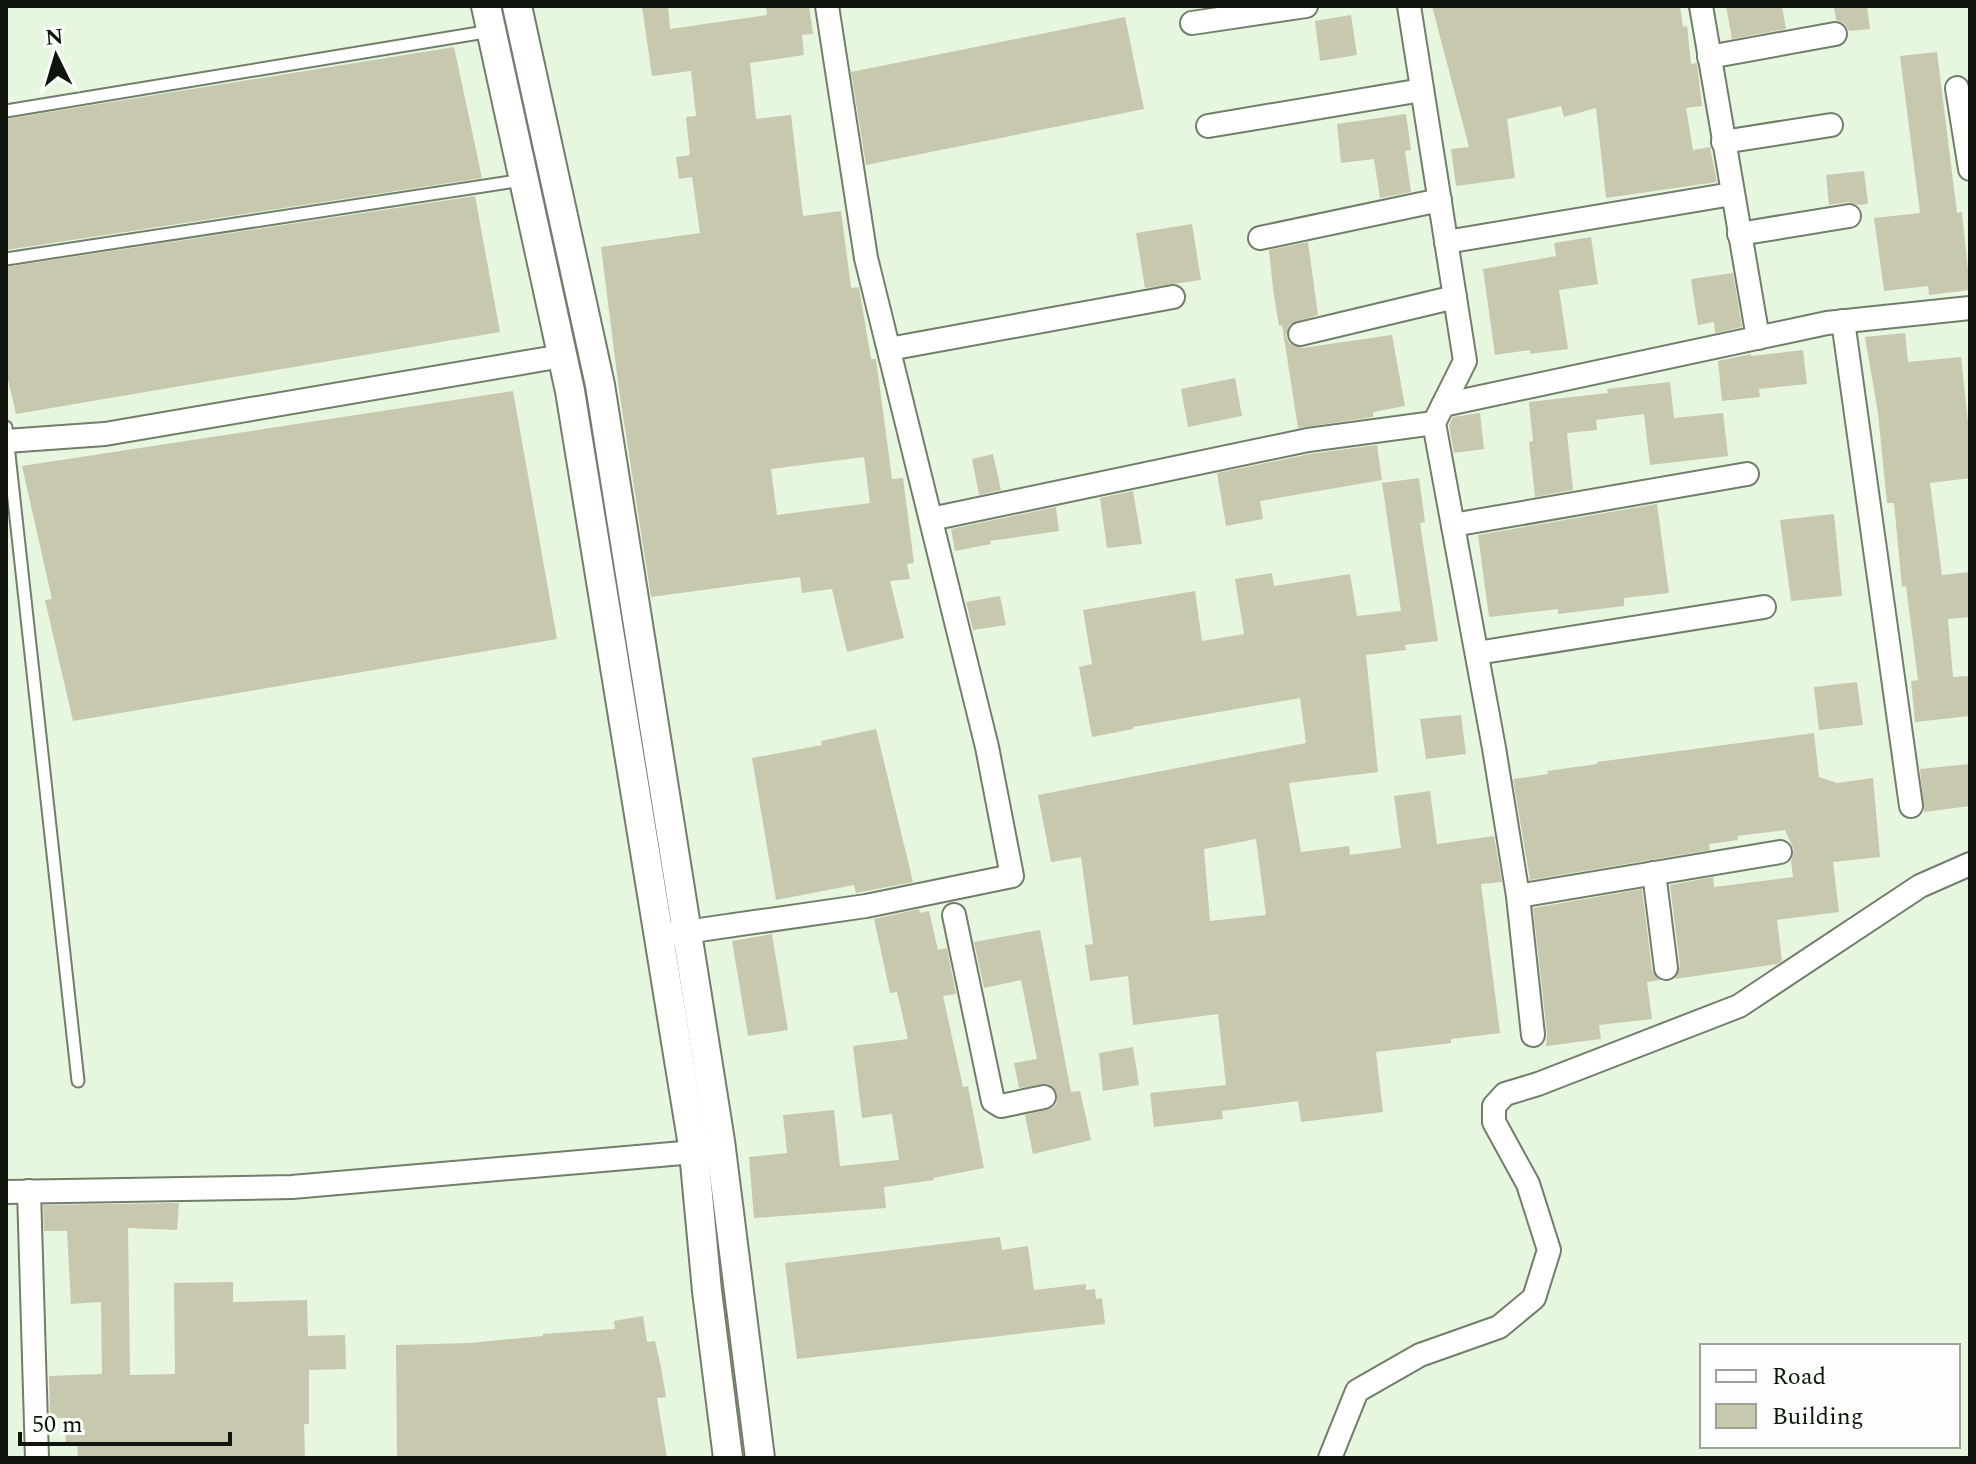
<svg xmlns="http://www.w3.org/2000/svg" width="1976" height="1464" viewBox="0 0 1976 1464" font-family="Spectral,serif">
<style>
.building{fill:#c8c8af;fill-rule:evenodd}
.lines{fill:none;stroke-linecap:round;stroke-linejoin:round}
.service-casing{stroke:#707e6a;stroke-width:15}
.minor-casing{stroke:#707e6a;stroke-width:26}
.tertiary-casing{stroke:#707e6a;stroke-width:32}
.service{stroke:#fff;stroke-width:11}
.minor{stroke:#fff;stroke-width:22}
.tertiary{stroke:#fff;stroke-width:28}
</style>
<rect width="100%" height="100%" fill="#e6f6df"/>
<g class="building">
<path d="M642 6H668L670 29 767 15 766 6H809L813 34 802 35 804 55 750 63 756 119 791 115 803 216 841 211 851 288 859 287 871 359H876L892 479 903 478 914 563 907 564 910 579 890 581 904 638 847 652 832 589 802 593 800 577 651 597 619 390 601 247 700 233 692 177 679 179 676 157 690 155 686 117 696 116 691 71 652 76ZM864 457 870 503 777 515 771 469Z"/>
<polygon points="1432,6 1680,6 1683,27 1687,26 1691,64 1697,63 1702,106 1686,108 1693,150 1710,147 1717,182 1606,198 1596,108 1564,117 1561,106 1507,119 1515,178 1456,186 1451,149 1469,147"/>
<polygon points="1726,6 1782,6 1786,29 1732,39"/>
<polygon points="1834,6 1867,6 1870,29 1849,31 1845,24 1836,20"/>
<polygon points="1351,15 1357,55 1320,61 1315,21"/>
<polygon points="1125,17 1144,109 866,165 851,72"/>
<polygon points="454,47 482,178 6,250 6,119"/>
<polygon points="1937,52 1957,213 1962,212 1970,290 1929,295 1928,286 1884,291 1874,218 1920,213 1900,56"/>
<polygon points="1406,114 1411,150 1405,151 1411,192 1380,198 1374,159 1341,163 1337,124"/>
<polygon points="1864,171 1868,204 1858,205 1848,202 1829,205 1826,175"/>
<polygon points="475,196 500,332 16,414 6,371 6,267"/>
<polygon points="1192,224 1201,280 1145,288 1136,233"/>
<polygon points="1591,237 1598,284 1559,290 1568,349 1530,354 1530,350 1495,355 1483,269 1556,256 1554,243"/>
<polygon points="1308,242 1318,315 1290,324 1286,336 1289,343 1302,348 1392,335 1405,406 1373,412 1373,417 1298,428 1282,325 1279,326 1273,289 1269,250"/>
<polygon points="1733,273 1742,327 1715,333 1714,322 1698,325 1691,279"/>
<polygon points="1905,333 1908,362 1961,357 1968,422 1970,421 1970,478 1930,483 1942,575 1970,572 1970,617 1948,619 1953,677 1970,676 1970,716 1915,722 1911,681 1918,680 1906,586 1902,587 1894,503 1887,503 1878,413 1865,337"/>
<polygon points="1803,350 1807,384 1759,389 1760,397 1722,401 1718,361 1751,354 1751,356"/>
<polygon points="1235,378 1242,416 1188,427 1181,389"/>
<polygon points="1670,382 1674,418 1723,413 1728,456 1650,465 1644,414 1596,420 1597,430 1567,433 1573,490 1535,497 1529,442 1533,441 1529,402 1608,393 1607,389"/>
<polygon points="513,391 557,639 73,721 45,600 52,599 22,466"/>
<polygon points="1480,413 1484,449 1454,453 1449,425 1453,417"/>
<polygon points="1377,445 1382,480 1260,501 1263,519 1226,526 1217,473 1310,454"/>
<polygon points="993,454 1001,490 979,495 972,459"/>
<path d="M1419 478 1425 522 1420 523 1438 641 1405 645 1406 650 1366 655 1378 772 1289 783 1301 852 1349 846 1350 855 1401 848 1394 796 1430 791 1437 844 1494 836 1502 882 1481 884 1500 1033 1451 1039V1043L1376 1052 1383 1112 1301 1122 1298 1101 1222 1111 1223 1119 1154 1127 1150 1093 1226 1085 1218 1014 1133 1025 1128 976 1090 981 1085 945 1093 944 1081 857 1051 862 1038 795 1306 743 1300 698 1133 727V729L1092 737 1079 667 1092 664 1083 610 1195 591 1202 641 1244 634 1235 579 1272 573 1274 586 1350 574 1357 616 1401 611 1382 483ZM1256 839 1266 915 1210 921 1204 849Z"/>
<polygon points="1133,491 1142,544 1107,548 1100,498"/>
<polygon points="1657,504 1669,593 1624,598 1624,606 1558,614 1558,609 1489,617 1478,535"/>
<polygon points="1056,507 1059,531 990,541 991,544 955,551 951,529"/>
<polygon points="1834,514 1842,596 1791,601 1780,520"/>
<polygon points="1000,596 1006,625 973,630 966,602"/>
<polygon points="1857,682 1863,725 1819,730 1814,687"/>
<polygon points="1461,715 1466,754 1426,759 1420,719"/>
<polygon points="876,729 913,882 856,893 854,885 776,900 752,758 822,745 821,741"/>
<polygon points="1814,733 1819,777 1837,783 1873,778 1880,857 1833,862 1839,912 1777,920 1782,961 1777,964 1675,979 1680,966 1670,885 1713,877 1714,887 1793,877 1791,860 1794,850 1785,830 1737,836 1738,840 1709,844 1710,850 1530,880 1513,779 1548,774 1547,771 1597,764 1597,762"/>
<polygon points="1970,764 1970,806 1924,812 1920,769"/>
<polygon points="1642,889 1652,970 1660,980 1647,982 1652,1019 1599,1025 1601,1039 1546,1046 1547,1034 1533,908"/>
<polygon points="919,909 920,913 929,911 938,950 947,948 956,994 943,996 963,1087 968,1086 984,1168 933,1178 934,1180 884,1187 886,1208 754,1218 749,1157 787,1153 783,1115 834,1110 840,1166 899,1160 892,1114 862,1118 853,1046 908,1039 897,992 890,993 874,919"/>
<polygon points="1040,930 1071,1092 1080,1091 1091,1140 1033,1154 1025,1115 1053,1108 1057,1102 1057,1093 1048,1084 1019,1088 1014,1063 1037,1059 1021,980 984,988 974,942"/>
<polygon points="772,934 788,1030 748,1036 732,941"/>
<polygon points="1133,1047 1139,1085 1103,1091 1099,1053"/>
<polygon points="179,1203 177,1230 128,1228 130,1375 175,1374 174,1283 233,1282 233,1302 307,1300 308,1336 345,1335 346,1369 309,1370 309,1424 304,1424 305,1458 78,1457 77,1445 66,1445 65,1418 50,1418 49,1376 102,1374 101,1302 71,1304 67,1231 44,1231 43,1205"/>
<polygon points="1000,1237 1002,1250 1028,1246 1034,1290 1086,1284 1086,1290 1095,1289 1096,1299 1102,1298 1105,1324 797,1359 785,1263"/>
<polygon points="643,1316 647,1342 655,1341 661,1367 666,1397 657,1398 667,1458 397,1458 396,1345 469,1343 543,1336 543,1334 615,1329 614,1321"/>
</g>
<g class="lines">
<defs>
<g id="service">
<polyline points="6,111 491,31"/>
<polyline points="6,259 523,180"/>
<polyline points="6,427 78,1081"/>
</g>
<g id="minor">
<polyline points="1409,6 1465,361 1434,423 1494,748 1518,896 1533,1035"/>
<polyline points="1701,6 1758,338"/>
<polyline points="1192,23 1306,6"/>
<polyline points="1709,57 1835,34"/>
<polyline points="1957,88 1970,169"/>
<polyline points="1208,126 1422,90"/>
<polyline points="1723,142 1831,125"/>
<polyline points="1739,234 1849,216"/>
<polyline points="1260,238 1440,200"/>
<polyline points="1446,242 1732,194"/>
<polyline points="1843,321 1911,806"/>
<polyline points="1300,334 1455,297"/>
<polyline points="889,349 1173,297"/>
<polyline points="1443,405 1827,323 1970,308"/>
<polyline points="6,441 105,434 562,356"/>
<polyline points="931,519 1308,440 1434,423"/>
<polyline points="1453,525 1747,474"/>
<polyline points="1477,653 1764,607"/>
<polyline points="1654,873 1666,968"/>
<polyline points="1518,896 1780,852"/>
<polyline points="954,915 993,1101 1001,1106 1044,1097"/>
<polyline points="672,934 866,906 1012,876 987,747 866,258 827,6"/>
<polyline points="29,1191 37,1458"/>
<polyline points="6,1192 292,1187 694,1152"/>
<polyline points="1330,1458 1357,1391 1420,1355 1499,1327 1534,1298 1549,1250 1528,1184 1494,1122 1494,1106 1505,1094 1538,1084 1739,1006 1920,886 1970,864"/>
</g>
<g id="tertiary">
<polyline points="486,6 570,391 694,1152 707,1291 728,1458"/>
<polyline points="517,6 600,385 720,1141 760,1458"/>
</g>
</defs>
<use href="#service" class="service-casing"/>
<use href="#minor" class="minor-casing"/>
<use href="#tertiary" class="tertiary-casing"/>
<use href="#service" class="service"/>
<use href="#minor" class="minor"/>
<use href="#tertiary" class="tertiary"/>
</g>
<rect width="1976" height="1464" fill="none" stroke="#0f140d" stroke-width="16"/>
<rect x="1700" y="1344" width="260" height="104" fill="#fbfefa" stroke="#9da09b" stroke-width="2"/>
<rect x="1716" y="1370" width="40" height="12" fill="#ffffff" stroke="#9da09b" stroke-width="2"/>
<text x="1772" y="1384" font-size="24" fill="#0f140d">Road</text>
<rect x="1716" y="1404" width="40" height="24" fill="#c8c8af" stroke="#9da09b" stroke-width="2"/>
<text x="1772" y="1424" font-size="24" fill="#0f140d">Building</text>
<g transform="translate(56 56) rotate(355)" stroke="#fbfefa" stroke-width="6" paint-order="stroke">
<path d="M0-6L14 30L0 20L-14 30Z" fill="#0f140d"/>
<text y="-12" font-size="22" font-weight="bold" text-anchor="middle" fill="#0f140d">N</text>
</g>
<path d="M20 1432v12h210v-12" fill="none" stroke="#0f140d" stroke-width="4"/>
<text x="32" y="1432" font-size="24" fill="#0f140d" stroke="#fbfefa" stroke-width="6" paint-order="stroke">50 m</text>
</svg>
